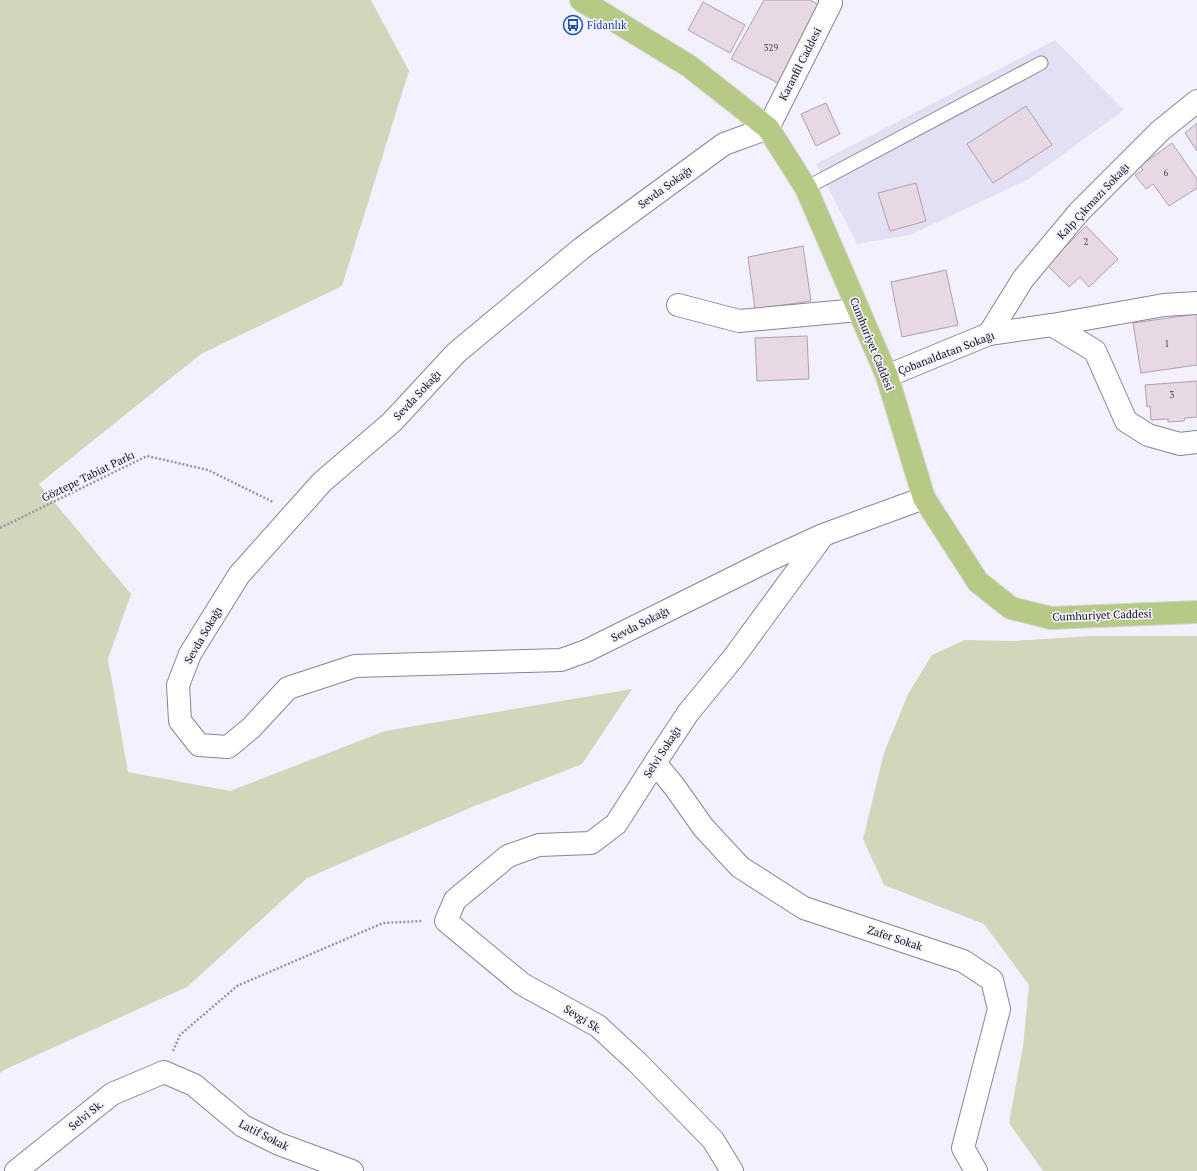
<svg xmlns="http://www.w3.org/2000/svg" width="1197" height="1171" viewBox="0 0 1197 1171" font-family="'PT Serif',serif">
<style>
.built{fill:#e4e0f4}
.green{fill:#d0d7bb}
.building{fill:#e8d8e4;stroke:#afa0ac}
.lines{fill:none;stroke-linecap:round;stroke-linejoin:round}
.lane-casing{stroke:#888594;stroke-width:15}
.street-casing{stroke:#888594;stroke-width:24}
.primary-casing{stroke:#d5d5d6;stroke-width:24}
.path{stroke:#9895a0;stroke-width:2.5;stroke-dasharray:2 2;stroke-linecap:butt}
.lane{stroke:#fff;stroke-width:13}
.street{stroke:#fff;stroke-width:22}
.primary{stroke:#b7ca85;stroke-width:22}
.labels{text-anchor:middle;stroke-width:3.5;stroke-linejoin:round;paint-order:stroke}
.number-label{font-size:9px;fill:#4a444c}
.transit-label{font-size:11px;fill:#164399;stroke:#f4f1ff;text-anchor:start}
.street-label{font-size:11px;fill:#151319;stroke:#f4f1ff}
</style>
<rect width="100%" height="100%" fill="#f4f1ff"/>
<polygon class="built" points="1055,40 1124,110 1029,179 910,235 857,244 816,164"/>
<g class="green">
<polygon points="0,0 371,0 409,71 342,286 201,354 39,484 131,594 108,659 128,772 230,791 385,731 632,689 582,764 472,807 307,878 187,987 6,1069 0,1073"/>
<polygon points="1092,636 1197,636 1197,1171 1043,1171 1009,1123 1023,1046 1029,985 984,924 884,885 863,839 884,753 908,694 932,655 965,640 1014,641"/>
</g>
<g class="building">
<polygon points="764,0 810,0 825,8 784,86 731,59"/>
<polygon points="703,2 745,25 730,53 688,30"/>
<polygon points="826,103 840,134 816,146 801,114"/>
<polygon points="1026,106 1052,145 993,183 967,144"/>
<polygon points="1197,123 1197,151 1185,133"/>
<polygon points="1172,143 1197,179 1197,188 1169,206 1153,184 1146,189 1135,175 1143,170 1140,166"/>
<polygon points="916,183 926,221 890,231 878,193"/>
<polygon points="1086,226 1118,259 1089,287 1080,277 1069,287 1047,265"/>
<polygon points="803,246 811,301 755,309 748,257"/>
<polygon points="946,270 958,325 902,337 891,282"/>
<polygon points="1197,314 1197,365 1141,373 1133,323"/>
<polygon points="807,336 809,379 757,381 755,338"/>
<polygon points="1197,381 1197,417 1185,418 1184,421 1168,422 1168,419 1151,420 1150,406 1147,407 1145,385"/>
</g>
<g class="lines">
<defs>
<polyline id="lane" points="806,188 1041,63"/>
<g id="street">
<polyline points="830,0 831,3 768,128 724,144 582,248 456,353 392,422 322,482 239,575 190,654 178,685 180,721 199,745 228,747 251,728 288,688 355,666 561,660 586,651 771,559 823,535 924,498"/>
<polyline points="678,305 739,321 858,310"/>
<polyline points="1052,325 1095,351 1126,421 1148,435 1180,444 1197,442"/>
<polyline points="989,334 1023,279 1079,212 1160,131 1197,101"/>
<polyline points="887,376 989,334 1052,325 1164,305 1197,303"/>
<polyline points="655,763 674,786 703,827 740,867 804,908 963,961 992,980 999,1009 963,1148 976,1171"/>
<polyline points="16,1171 112,1094 164,1072 194,1085 243,1126 279,1144 352,1171"/>
<polyline points="732,1171 713,1140 638,1063 598,1026 522,984 446,921 455,900 508,856 539,845 591,843 616,824 655,763 688,713 734,657 822,537"/>
</g>
<polyline id="primary" points="581,0 689,66 768,128 806,188 887,376 924,498 978,582 1011,608 1051,618 1197,612"/>
</defs>
<use href="#lane" class="lane-casing"/>
<use href="#street" class="street-casing"/>
<use href="#primary" class="primary-casing"/>
<g class="path">
<polyline points="0,528 147,456 208,470 273,502"/>
<polyline points="173,1051 180,1035 237,986 383,923 422,921"/>
</g>
<use href="#lane" class="lane"/>
<use href="#street" class="street"/>
<use href="#primary" class="primary"/>
</g>
<defs>
<symbol id="bus-ring" viewBox="-11 -11 22 22"><circle r="9.5" fill="#f4f1ff" stroke="#1a4fb4" stroke-width="1.5"/><path d="M-5-6H5V4H4V6H2V4H-2V6H-4V4H-5ZM-3.5-4V0h7V-4ZM-3.5 1.2v1.5H-2V1.2ZM2 1.2v1.5H3.5V1.2Z" fill="#1a4fb4"/></symbol>
</defs>
<g fill-rule="evenodd">
<use href="#bus-ring" x="562" y="14" width="22" height="22"/>
</g>
<g class="labels">
<g class="number-label">
<text x="771" y="51">329</text>
<text x="1166" y="176">6</text>
<text x="1086" y="245">2</text>
<text x="1167" y="347">1</text>
<text x="1172" y="398">3</text>
</g>
<g class="transit-label">
<text x="587" y="29">Fidanlık</text>
</g>
<g class="street-label">
<text transform="translate(800 64) rotate(-63)" y="4">Karanfil Caddesi</text>
<text transform="translate(665 187) rotate(-36)" y="4">Sevda Sokağı</text>
<text transform="translate(1093 201) rotate(-47)" y="4">Kalp Çıkmazı Sokaḡı</text>
<text transform="translate(872 344) rotate(68)" y="4">Cumhuriyet Caddesi</text>
<text transform="translate(946 353) rotate(-21)" y="4">Çobanaldatan Sokaḡı</text>
<text transform="translate(417 395) rotate(-47)" y="4">Sevda Sokağı</text>
<text transform="translate(88 476) rotate(-26)" y="4">Göztepe Tabiat Parkı</text>
<text transform="translate(1102 615) rotate(-2)" y="4">Cumhuriyet Caddesi</text>
<text transform="translate(640 624) rotate(-27)" y="4">Sevda Sokağı</text>
<text transform="translate(203 635) rotate(-60)" y="4">Sevda Sokağı</text>
<text transform="translate(662 752) rotate(-57)" y="4">Selvi Sokağı</text>
<text transform="translate(895 938) rotate(18)" y="4">Zafer Sokak</text>
<text transform="translate(583 1019) rotate(32)" y="4">Sevgi Sk.</text>
<text transform="translate(86 1115) rotate(-39)" y="4">Selvi Sk.</text>
<text transform="translate(264 1135) rotate(27)" y="4">Latif Sokak</text>
</g>
</g>
</svg>
